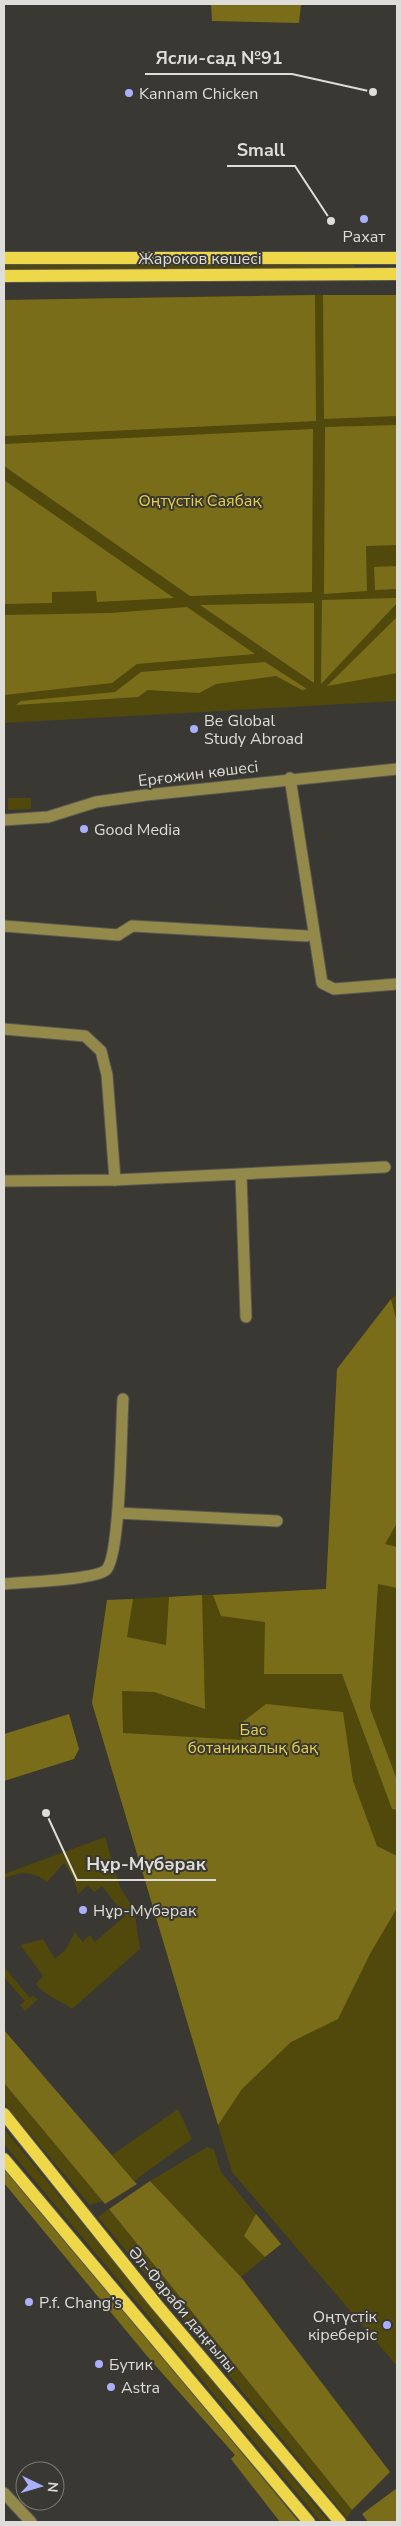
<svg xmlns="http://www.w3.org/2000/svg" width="401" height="2526" viewBox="0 0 401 2526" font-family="'Nunito Sans',sans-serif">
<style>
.green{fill:#51480c}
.forest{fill:#796d19}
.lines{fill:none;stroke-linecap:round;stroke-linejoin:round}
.minor-casing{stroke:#575650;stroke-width:13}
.major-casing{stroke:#575650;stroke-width:14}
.minor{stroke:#92894b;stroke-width:11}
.major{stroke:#eed849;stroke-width:12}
.poi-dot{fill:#aaaffb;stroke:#393832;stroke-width:2}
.labels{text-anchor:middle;stroke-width:4;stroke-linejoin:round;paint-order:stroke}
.poi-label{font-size:16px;fill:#deddd9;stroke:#393832;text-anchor:start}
.street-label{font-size:16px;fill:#deddd9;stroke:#393832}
.park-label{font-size:16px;fill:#e7d245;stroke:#393832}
.leader{fill:none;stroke:#deddd9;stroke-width:2}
.callout-dot{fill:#deddd9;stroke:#393832;stroke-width:2}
.callout-label{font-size:18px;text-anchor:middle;font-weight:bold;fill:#deddd9;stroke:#393832;stroke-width:4;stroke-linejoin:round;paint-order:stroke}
</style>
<rect width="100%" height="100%" fill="#393832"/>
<g class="green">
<polygon points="4,263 354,264 355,269 4,274"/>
<polygon points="309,295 397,295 397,701 4,723 4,300"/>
<polygon points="8,798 31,798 31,809 8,810"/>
<polygon points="397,1294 397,2366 232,2172 92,1703 107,1600 326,1589 337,1369 391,1299"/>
<path d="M105 1837 120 1887 134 1909 140 1949 72 2009C60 2000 45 1996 36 1984L43 1976 20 1945 43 1939 55 1959 66 1949 75 1932 83 1942 90 1935 95 1942 125 1916 102 1886 94 1892 88 1885 78 1894 73 1877 64 1863 47 1882C33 1871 19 1871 4 1879V1874Z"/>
<polygon points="4,1967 30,1998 33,1996 38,1999 25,2011 20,2005 25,2001 4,1977"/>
<polygon points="4,2083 103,2201 90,2205 4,2103"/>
<polygon points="178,2109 192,2139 134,2181 112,2155"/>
<polygon points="4,2129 329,2522 321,2522 4,2144"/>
<polygon points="207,2147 214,2150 221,2172 281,2244 241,2277 150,2181"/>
<polygon points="109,2209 352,2510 347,2518 98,2217"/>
</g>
<g class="forest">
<polygon points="211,4 301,4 299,23 212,21"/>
<polygon points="315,295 316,421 4,436 4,300"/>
<polygon points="323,295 397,295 397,416 324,419"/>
<polygon points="397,425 397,545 366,546 367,591 324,594 325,427"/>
<polygon points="313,429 312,592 190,596 4,466 4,444"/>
<polygon points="4,480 174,598 97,602 96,591 52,592 52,603 4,604"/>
<polygon points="396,551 397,551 397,589 375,590 374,567 397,566"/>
<polygon points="397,598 397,603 321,684 322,600"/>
<polygon points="314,603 314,683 200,605"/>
<polygon points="187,607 255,654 137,664 112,683 4,695 4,615 111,613"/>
<polygon points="397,617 397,673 327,686"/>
<polygon points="265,662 307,689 302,690 276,676 216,684 199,693 148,690 138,697 16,705 21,701 115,692 141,672"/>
<polygon points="391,1299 397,1323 397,1523 385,1544 397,1547 397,1588 378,1584 370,1708 397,1780 397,1810 392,1809 342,1674 264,1674 265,1622 221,1616 213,1595 326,1589 337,1369"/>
<polygon points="202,1595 205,1709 154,1692 122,1691 123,1733 242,1740 240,1724 266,1704 343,1712 353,1781 377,1846 397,1856 397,1908 371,1952 338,2019 291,2042 242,2089 218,2125 92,1703 107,1600 133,1599 127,1637 166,1645 169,1597"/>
<polygon points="69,1714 79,1749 74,1759 4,1781 4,1734"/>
<polygon points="4,2030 134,2181 137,2184 105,2204 4,2083"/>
<polygon points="4,2166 20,2184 299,2522 280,2522 231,2459 235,2455 147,2356 4,2183"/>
<polygon points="150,2181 241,2277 390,2472 352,2510 109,2209"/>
<polygon points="256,2214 281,2244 265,2257 244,2236"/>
<polygon points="397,2488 397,2522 368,2522 362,2514"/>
</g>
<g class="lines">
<defs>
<g id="minor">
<polyline points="290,778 322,983 334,989 397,984"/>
<polyline points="4,820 48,817 96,802 146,795 397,769"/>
<polyline points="4,926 118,935 132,926 307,936"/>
<polyline points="4,1029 85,1036 101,1051 107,1075 115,1180"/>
<polyline points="241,1175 246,1317"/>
<polyline points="4,1181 115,1180 385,1167"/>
<polyline points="118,1513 277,1521"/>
<path d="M4 1584C22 1582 95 1580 106 1570 121 1556 121 1425 123 1399"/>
<polyline points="4,2493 31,2522"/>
</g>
<g id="major">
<polyline points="4,258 397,258"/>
<polyline points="4,276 397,274"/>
<polyline points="4,2114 157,2305 340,2522"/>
<polyline points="4,2159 309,2522"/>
</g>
</defs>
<use href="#minor" class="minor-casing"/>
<use href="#major" class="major-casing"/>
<use href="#minor" class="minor"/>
<use href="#major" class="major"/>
</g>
<g class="poi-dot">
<circle cx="129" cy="93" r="5"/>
<circle cx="364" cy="219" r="5"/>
<circle cx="194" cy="729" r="5"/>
<circle cx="84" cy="829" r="5"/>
<circle cx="83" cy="1910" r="5"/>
<circle cx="29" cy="2302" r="5"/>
<circle cx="387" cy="2325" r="5"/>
<circle cx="99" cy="2364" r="5"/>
<circle cx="111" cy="2387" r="5"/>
</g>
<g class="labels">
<g class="poi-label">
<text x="139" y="99">Kannam Chicken</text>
<text x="364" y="242" text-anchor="middle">Рахат</text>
<text x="204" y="726">Be Global<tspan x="204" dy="18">Study Abroad</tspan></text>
<text x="94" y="835">Good Media</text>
<text x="93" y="1916">Нұр-Мубәрак</text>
<text x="39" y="2308">P.f. Chang’s</text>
<text x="377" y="2322" text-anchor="end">Оңтүстік<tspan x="377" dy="18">кіреберіс</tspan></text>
<text x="109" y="2370">Бутик</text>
<text x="121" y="2393">Astra</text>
</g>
<g class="street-label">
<text x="200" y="264">Жароков көшесі</text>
<text transform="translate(198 773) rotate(-7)" y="6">Ерғожин көшесі</text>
<text transform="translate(183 2309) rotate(50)" y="6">Әл-Фараби даңғылы</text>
</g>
<g class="park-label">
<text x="200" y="506">Оңтүстік Саябақ</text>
<text x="253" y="1735">Бас<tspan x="253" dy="18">ботаникалық бақ</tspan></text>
</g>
</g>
<path class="leader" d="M373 92L292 74H145M331 221L295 166H227M46 1813L77 1880H216"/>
<g class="callout-dot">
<circle cx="373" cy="92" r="5"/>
<circle cx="331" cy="221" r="5"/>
<circle cx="46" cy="1813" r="5"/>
</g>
<g class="callout-label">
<text x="219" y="64">Ясли-сад №91</text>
<text x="261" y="156">Small</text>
<text x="146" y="1870">Нұр-Мүбәрак</text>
</g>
<rect width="401" height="2526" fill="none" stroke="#deddd9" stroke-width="10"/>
<g transform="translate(40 2486) rotate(95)"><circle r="24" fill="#393832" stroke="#7b7a75"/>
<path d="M0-4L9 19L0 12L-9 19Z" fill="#aaaffb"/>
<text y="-8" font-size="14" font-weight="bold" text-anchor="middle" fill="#deddd9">N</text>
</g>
</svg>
